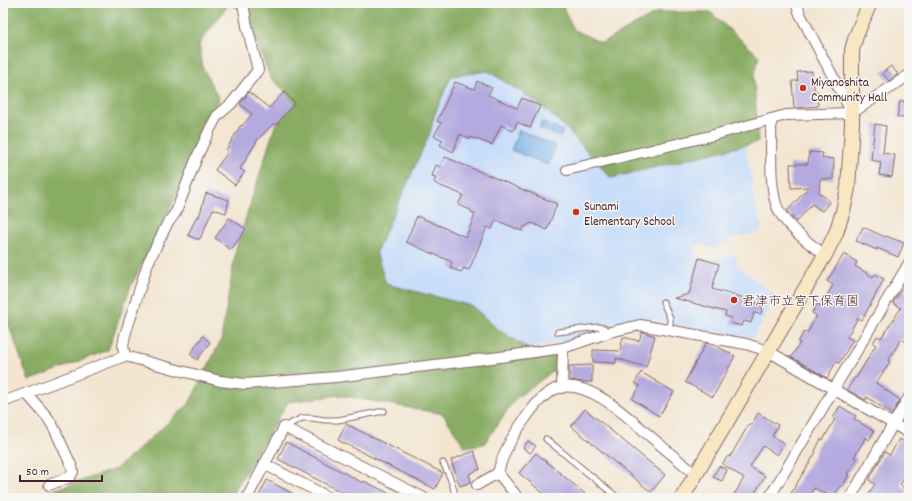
<svg xmlns="http://www.w3.org/2000/svg" width="912" height="501" viewBox="0 0 912 501" font-family="Dekko,'Klee One',sans-serif">
<style>
.built{fill:#c7ddf9}
.forest{fill:#88ac62;stroke:#696646}
.water{fill:#78b1e8;stroke:#61688a}
.building{fill:#b5aadf}
.lines{fill:none;stroke-linecap:round;stroke-linejoin:round}
.lane-casing{stroke:#856465;stroke-width:7}
.street-casing{stroke:#856465;stroke-width:12}
.secondary-casing{stroke:#856465;stroke-width:16}
.lane{stroke:#fff;stroke-width:5}
.street{stroke:#fff;stroke-width:10}
.secondary{stroke:#f8e7c3;stroke-width:14}
.poi-dot{fill:#c8321e;stroke:#f6f6f2;stroke-width:1.5}
.labels{text-anchor:middle;stroke-width:3;stroke-linejoin:round;paint-order:stroke}
.poi-label{font-size:13px;fill:#4a1f2b;stroke:#f6f6f2;text-anchor:start}
</style>
<rect width="100%" height="100%" fill="#f6f6f2"/>
<filter id="ink" filterUnits="userSpaceOnUse"><feTurbulence type="fractalNoise" baseFrequency=".025" numOctaves="2"/><feDisplacementMap in="SourceGraphic" scale="8" xChannelSelector="R" yChannelSelector="G"/><feConvolveMatrix kernelMatrix="1 2 1 2 8 2 1 2 1" color-interpolation-filters="sRGB"/></filter>
<filter id="wash" filterUnits="userSpaceOnUse"><feTurbulence type="fractalNoise" baseFrequency=".012" numOctaves="4" result="noise"/><feDisplacementMap in="SourceGraphic" scale="16" xChannelSelector="R" yChannelSelector="G"/><feGaussianBlur stdDeviation="0.9" result="paint"/><feColorMatrix in="noise" values="0 0 0 0 0 0 0 0 0 0 0 0 0 0 0 0 0 1.4 0 .05"/><feComposite in="paint" operator="in"/></filter>
<g filter="url(#wash)">
<rect width="100%" height="100%" fill="#f3e5d0"/>
<polygon class="built" points="488,71 538,103 567,129 611,178 745,145 752,178 752,192 759,219 762,227 757,233 733,238 718,247 709,248 704,244 697,245 696,252 697,258 714,260 736,254 737,265 776,296 753,338 691,328 650,319 614,325 565,341 529,349 497,329 472,306 386,284 376,252 430,133 434,116 451,76"/>
<polygon class="forest" points="3,3 561,3 574,30 602,43 658,12 710,12 759,56 754,77 758,142 611,178 567,129 538,103 488,71 451,76 434,116 430,133 376,252 386,284 472,306 497,329 529,349 557,356 556,369 515,399 484,444 465,447 443,414 339,395 288,402 230,498 30,498 116,469 189,404 221,340 236,249 286,91 271,79 244,11 229,4 199,44 203,68 219,99 201,147 130,288 108,350 29,381 9,325 3,328"/>
<g class="water">
<polygon points="542,122 563,131 560,137 539,128"/>
<polygon points="519,130 556,146 548,165 511,150"/>
</g>
<g id="blocks">
<g class="building">
<polygon points="891,66 898,74 889,81 882,73"/>
<polygon points="812,71 812,84 814,85 814,91 817,91 818,106 794,108 792,81 798,81 797,72"/>
<polygon points="477,81 492,88 488,95 517,108 522,98 540,106 530,128 517,122 513,131 501,125 492,145 471,137 470,139 460,134 453,152 440,145 443,140 434,136 441,123 437,121 455,82 474,89"/>
<polygon points="249,92 269,108 284,92 295,103 276,125 274,123 258,139 240,169 245,172 235,185 215,170 228,152 226,150 241,125 242,126 252,114 240,104"/>
<polygon points="900,101 909,102 907,119 897,117"/>
<polygon points="875,124 886,126 883,153 895,155 892,177 879,175 881,162 871,160"/>
<polygon points="809,152 823,153 822,158 834,159 833,179 820,179 819,193 830,201 822,211 812,204 796,222 787,211 809,187 791,188 790,164 808,164"/>
<polygon points="445,157 557,204 547,230 532,223 524,227 522,231 496,220 492,229 487,227 469,270 464,268 461,272 450,268 452,262 406,242 417,216 466,237 475,214 471,212 471,210 458,205 463,195 436,184 434,182 436,177 432,176 436,165 440,167"/>
<polygon points="206,193 229,200 226,213 213,209 200,239 196,239 188,235 197,216 199,217"/>
<polygon points="229,218 246,229 231,250 215,238"/>
<polygon points="863,227 885,237 886,236 904,243 898,257 877,248 877,250 856,241"/>
<polygon points="844,254 857,262 855,266 873,277 875,274 884,279 862,320 858,318 847,337 853,340 839,363 836,362 827,378 791,357 800,343 798,342 804,332 807,333 817,316 812,313 817,304 821,306 833,285 827,281"/>
<polygon points="699,258 719,264 712,289 752,300 751,302 763,305 761,314 754,313 751,323 744,321 742,326 730,323 732,318 725,316 726,312 674,298 689,294"/>
<polygon points="902,289 909,294 909,343 901,339 888,361 890,362 876,383 900,400 892,414 867,397 866,400 847,390 855,377 856,378 876,345 873,343 877,336 881,338 901,308 893,303"/>
<polygon points="642,332 655,336 646,367 616,358 616,363 593,362 593,350 620,351 623,337 639,341"/>
<polygon points="203,336 210,343 197,360 190,354"/>
<polygon points="706,343 714,345 735,356 713,397 685,382"/>
<polygon points="592,365 592,382 582,382 570,380 569,366"/>
<polygon points="641,372 674,392 659,416 632,399 640,386 635,383"/>
<polygon points="840,406 856,416 854,419 874,431 869,440 866,437 854,457 857,459 847,474 849,475 842,487 840,486 833,498 814,488 809,498 788,498 816,452 815,451 821,439 823,440 835,419 833,418"/>
<polygon points="585,409 665,475 651,492 571,426"/>
<polygon points="758,413 778,425 772,436 784,443 777,455 763,446 750,467 765,476 752,498 739,498 734,495 744,478 722,464 728,456 730,457 749,424 751,425"/>
<polygon points="346,424 443,473 435,489 338,440"/>
<polygon points="899,439 909,444 909,470 900,485 908,490 903,498 866,498 875,484 869,480 880,460 885,452 890,455"/>
<polygon points="528,441 536,446 530,453 523,448"/>
<polygon points="286,442 363,483 364,481 398,498 359,498 346,492 345,494 278,459"/>
<polygon points="474,451 480,469 469,474 471,482 460,486 451,460"/>
<polygon points="536,453 590,498 549,498 519,473"/>
<polygon points="719,466 727,470 722,481 713,477"/>
<polygon points="267,480 301,498 258,498"/>
</g>
</g>
</g>
<g filter="url(#ink)">
<use href="#blocks" fill-opacity="0" stroke="#856465" stroke-width="1"/>
<g class="lines">
<defs>
<g id="lane">
<polyline points="663,302 670,318 670,330"/>
<polyline points="558,332 598,327 604,328 609,333"/>
<polyline points="284,427 302,418 312,418 325,420 338,420 384,411"/>
<polyline points="546,439 618,498"/>
<path d="M443 463C449 475 454 485 455 498"/>
</g>
<g id="street">
<polyline points="796,3 800,14 851,111"/>
<path d="M771 119C772 143 768 191 779 211 788 228 810 244 825 255"/>
<polyline points="567,170 710,136 786,115 852,113 909,75"/>
<polyline points="125,356 123,346 125,335 148,263 167,224 176,212 197,157 210,129 217,116 231,104 258,70 247,26 243,3"/>
<polyline points="562,388 563,348"/>
<polyline points="27,394 48,418 55,430 72,467 73,472 70,477 49,485"/>
<polyline points="3,402 125,356 220,381 245,384 336,377 500,357 563,348 610,332 640,325 746,344 768,351 909,433"/>
<polyline points="264,464 330,498"/>
<polyline points="477,485 498,473"/>
<polyline points="247,498 284,427 424,498"/>
<path d="M518 498 498 473C503 451 514 434 527 416 535 405 544 393 558 388 588 378 630 419 651 437 666 450 681 462 696 475"/>
<polyline points="769,498 909,263"/>
<polyline points="850,498 909,397"/>
</g>
<polyline id="secondary" points="682,498 825,255 836,233 843,211 848,188 852,125 852,50 856,36 870,3"/>
</defs>
<use href="#lane" class="lane-casing"/>
<use href="#street" class="street-casing"/>
<use href="#secondary" class="secondary-casing"/>
<use href="#lane" class="lane"/>
<use href="#street" class="street"/>
<use href="#secondary" class="secondary"/>
</g>
</g>
<g class="poi-dot">
<circle cx="803" cy="88" r="4"/>
<circle cx="576" cy="212" r="4"/>
<circle cx="734" cy="300" r="4"/>
</g>
<g class="labels">
<g class="poi-label">
<text x="811" y="86">Miyanoshita<tspan x="811" dy="15">Community Hall</tspan></text>
<text x="584" y="210">Sunami<tspan x="584" dy="15">Elementary School</tspan></text>
<text x="742" y="305">君津市立宮下保育園</text>
</g>
</g>
<rect width="912" height="501" fill="none" stroke="#f6f6f2" stroke-width="16"/>
<path d="M20 475v6h82v-6" fill="none" stroke="#4a1f2b" stroke-width="2"/>
<text x="26" y="475" font-size="12" fill="#4a1f2b" stroke="#f6f6f2" stroke-width="3" paint-order="stroke">50 m</text>
</svg>
